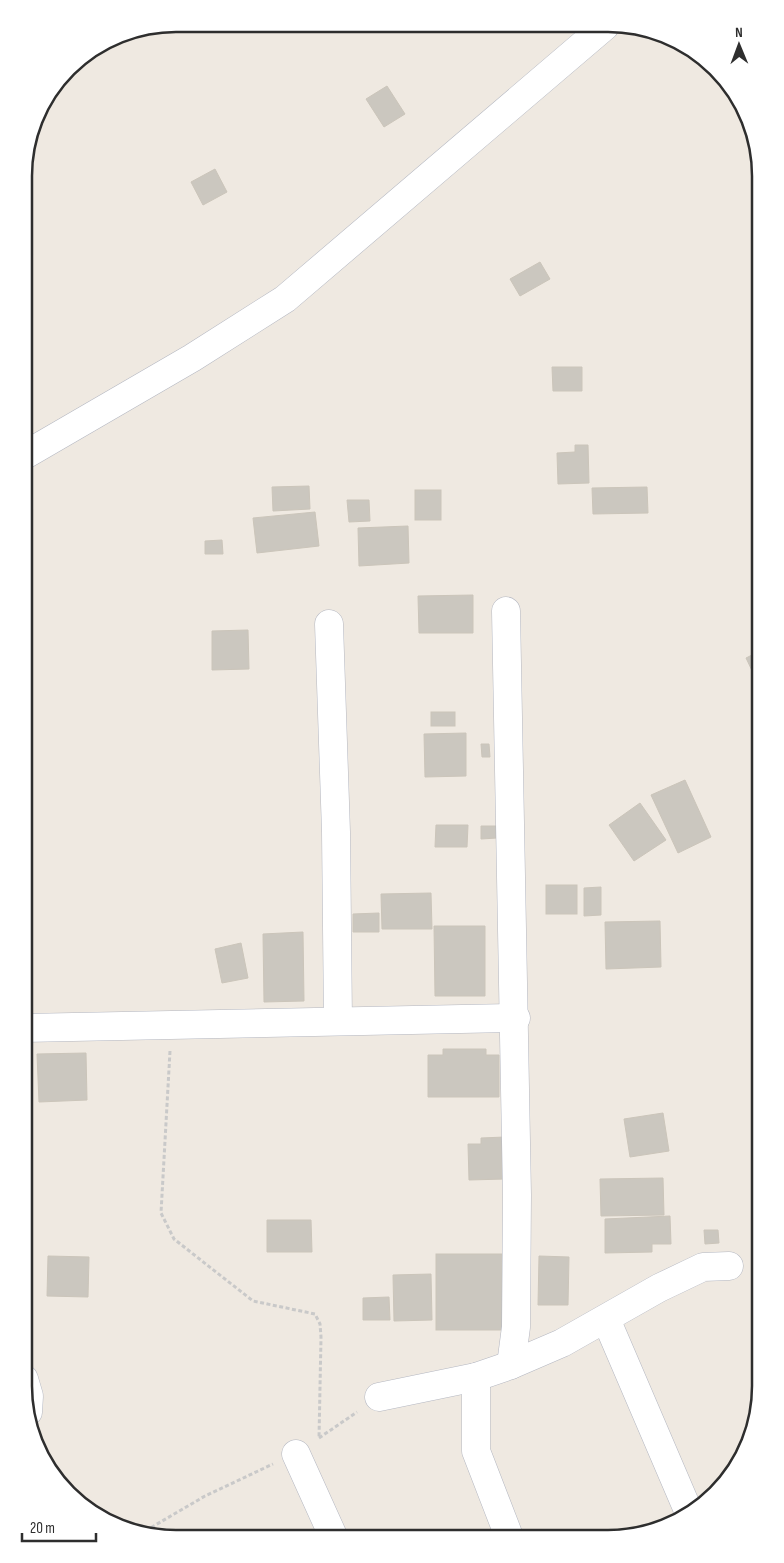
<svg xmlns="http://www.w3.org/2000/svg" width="784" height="1563" viewBox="0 0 784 1563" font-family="'Sofia Sans Condensed',sans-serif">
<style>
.building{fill:#cbc7bf;stroke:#cbc5ba}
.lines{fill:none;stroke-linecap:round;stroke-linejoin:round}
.minor-casing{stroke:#b4b7c1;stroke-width:29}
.path{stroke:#c9c9c9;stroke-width:3;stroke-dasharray:4 2.5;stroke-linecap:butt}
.minor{stroke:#fff;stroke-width:28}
.rim{fill:none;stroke:#2e2e2e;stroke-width:2.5}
</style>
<rect width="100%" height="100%" fill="#efe9e1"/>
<g class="building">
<polygon points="387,86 405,114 384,127 366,99"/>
<polygon points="215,169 227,192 203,205 191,182"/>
<polygon points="540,262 550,279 520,296 510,279"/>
<polygon points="552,367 582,367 582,391 553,391"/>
<polygon points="25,399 31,408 25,412"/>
<polygon points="575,445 588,445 589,483 558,484 557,453 575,452"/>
<polygon points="309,486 310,509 273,511 272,487"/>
<polygon points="647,487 648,513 593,514 592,488"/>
<rect x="415" y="490" width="26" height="30"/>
<polygon points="347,500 369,500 370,521 349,522"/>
<polygon points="315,512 319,546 257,553 253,518"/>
<polygon points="408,526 409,563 359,566 358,528"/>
<polygon points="222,540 223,554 205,554 205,541"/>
<polygon points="760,555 760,575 756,556"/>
<polygon points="473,595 473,633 419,633 418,596"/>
<polygon points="248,630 249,669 212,670 212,631"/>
<polygon points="760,651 760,679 757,681 746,658"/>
<rect x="431" y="712" width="24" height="14"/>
<polygon points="466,733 466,776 425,777 424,734"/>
<polygon points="481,744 489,744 490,757 482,757"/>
<polygon points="685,780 711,837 678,853 651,795"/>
<polygon points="640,803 666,840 634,861 609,825"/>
<polygon points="436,825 468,825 467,847 435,847"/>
<polygon points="481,826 497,826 497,838 481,839"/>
<rect x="546" y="885" width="31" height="29"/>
<polygon points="601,887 601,915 584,916 584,888"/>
<polygon points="431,893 432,929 382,929 381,894"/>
<polygon points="379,913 379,932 353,932 353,914"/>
<polygon points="660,921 661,967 606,969 605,922"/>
<polygon points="434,926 485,926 485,996 435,996"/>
<polygon points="303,932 304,1001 264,1002 263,934"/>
<polygon points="241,943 248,978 222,983 215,949"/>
<polygon points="443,1049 486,1049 486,1055 499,1055 499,1097 428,1097 428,1055 443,1055"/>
<polygon points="86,1053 87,1100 39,1102 37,1054"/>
<polygon points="663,1113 669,1151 630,1157 624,1119"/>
<polygon points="505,1137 505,1179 469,1180 468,1144 481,1144 481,1138"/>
<polygon points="663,1178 664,1215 601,1216 600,1179"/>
<polygon points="670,1216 671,1244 652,1244 652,1252 605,1253 605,1219"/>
<polygon points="267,1220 311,1220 312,1252 267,1252"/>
<polygon points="704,1230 718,1230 719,1243 705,1244"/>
<rect x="436" y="1254" width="78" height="76"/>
<polygon points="48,1256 89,1257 88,1297 47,1296"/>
<polygon points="539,1256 569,1257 568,1305 538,1305"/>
<polygon points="431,1274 432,1320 394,1321 393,1275"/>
<polygon points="389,1297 390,1320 363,1320 363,1298"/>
</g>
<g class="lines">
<defs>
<g id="minor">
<polyline points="25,455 192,358 285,299 605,26"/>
<polyline points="506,611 517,1195 516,1327 511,1365"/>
<polyline points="329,624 336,832 338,1021"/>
<polyline points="24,1028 516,1018"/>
<polyline points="606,1319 690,1515"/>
<polyline points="476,1377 476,1451 510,1539"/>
<polyline points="24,1379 29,1396 28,1412"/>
<polyline points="379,1397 476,1377 511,1365 562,1343 659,1288 703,1267 729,1266"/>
<polyline points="296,1454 334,1538"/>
</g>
</defs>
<use href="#minor" class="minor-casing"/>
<g class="path">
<polyline points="170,1051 161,1213 174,1239 253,1301 315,1314 320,1324 321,1337 319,1438"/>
<polyline points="752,1278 760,1283"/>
<polyline points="319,1438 357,1412"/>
<polyline points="140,1534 205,1496 273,1464"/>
</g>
<use href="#minor" class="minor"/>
</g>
<path d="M0 0H784V1563H0ZM176 32H608A144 144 0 0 1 752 176V1386A144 144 0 0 1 608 1530H176A144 144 0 0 1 32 1386V176A144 144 0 0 1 176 32Z" fill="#fff" fill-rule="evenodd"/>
<path class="rim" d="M176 32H608A144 144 0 0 1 752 176V1386A144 144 0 0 1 608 1530H176A144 144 0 0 1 32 1386V176A144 144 0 0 1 176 32Z"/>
<g transform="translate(739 45) rotate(359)" stroke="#ffffff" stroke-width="4" paint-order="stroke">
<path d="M0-4L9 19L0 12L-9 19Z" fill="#2e2e2e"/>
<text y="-8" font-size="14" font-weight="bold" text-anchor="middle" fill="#2e2e2e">N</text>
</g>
<path d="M22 1533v8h74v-8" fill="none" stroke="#2e2e2e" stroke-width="2.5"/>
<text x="30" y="1533" font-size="15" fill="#2e2e2e" stroke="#ffffff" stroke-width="4" paint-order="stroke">20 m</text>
</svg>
